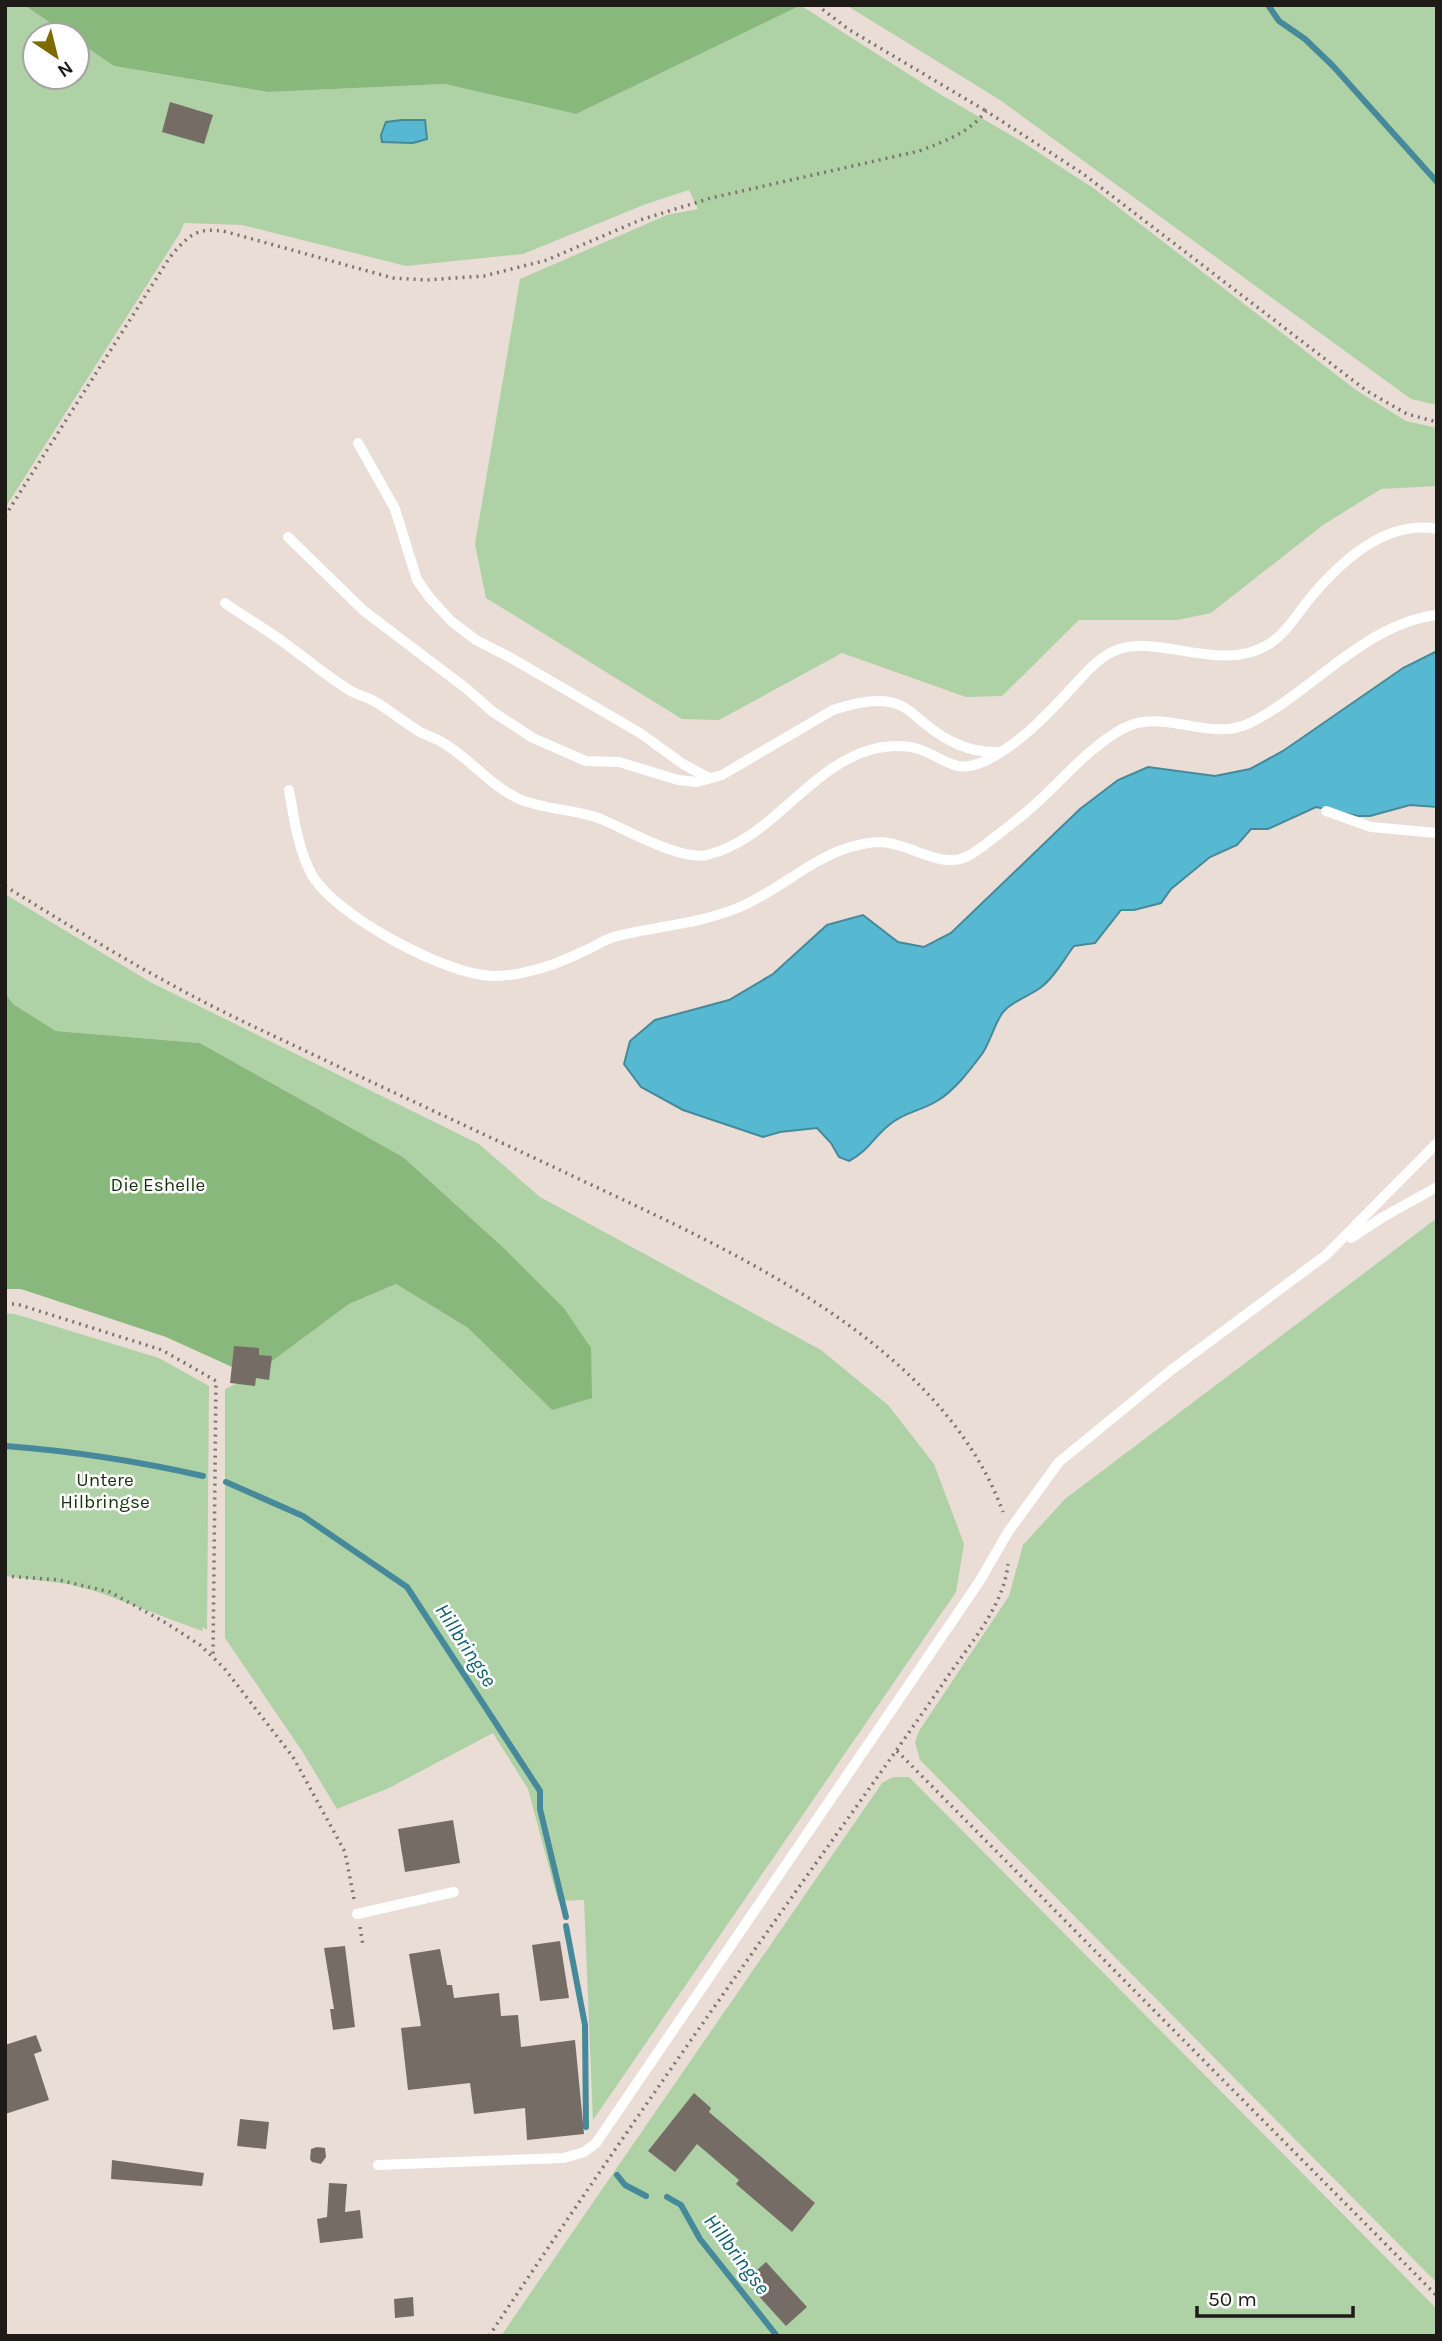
<svg xmlns="http://www.w3.org/2000/svg" width="1442" height="2341" viewBox="0 0 1442 2341" font-family="Karla,sans-serif">
<style>
.green{fill:#afd1a6}
.forest{fill:#89b87c}
.water{fill:#57b9d1;stroke:#46899a;stroke-width:2}
.lines{fill:none;stroke-linecap:round;stroke-linejoin:round}
.stream{stroke:#46899a;stroke-width:6}
.building{fill:#766c66}
.path{stroke:#7b746f;stroke-width:3.5;stroke-dasharray:2 5;stroke-linecap:butt}
.lane{stroke:#fff;stroke-width:10}
.labels{text-anchor:middle;stroke-width:5;stroke-linejoin:round;paint-order:stroke}
.park-label{font-size:19px;fill:#133309;stroke:#fff}
.water-label{font-size:21px;font-style:italic;fill:#0e6071;stroke:#fff}
</style>
<rect width="100%" height="100%" fill="#e9ddd6"/>
<g class="green">
<polygon points="5,5 24,5 68,35 35,35 35,77 77,77 77,41 114,66 268,92 445,84 575,114 800,5 943,96 1021,141 1096,190 1356,390 1406,421 1437,428 1437,486 1381,489 1323,525 1211,613 1177,620 1079,620 1002,696 966,697 842,653 719,720 682,719 486,598 475,544 520,279 667,215 698,209 689,190 646,204 523,254 406,266 242,225 184,223 180,233 5,508"/>
<polygon points="846,5 1437,5 1437,405 1411,399 1000,100"/>
<polygon points="5,894 150,982 479,1144 540,1197 821,1350 888,1405 934,1464 964,1544 956,1592 593,2120 584,1900 558,1901 528,1789 493,1733 389,1788 337,1809 302,1751 225,1638 225,1389 252,1376 349,1304 396,1284 468,1328 552,1410 563,1307 505,1249 403,1157 200,1043 56,1031 13,1004 5,993"/>
<polygon points="1437,1218 1437,2283 920,1760 915,1742 919,1731 1009,1596 1023,1545 1065,1499"/>
<polygon points="5,1313 15,1314 159,1358 209,1386 207,1630 203,1627 202,1631 98,1592 68,1584 5,1576"/>
<polygon points="893,1777 909,1777 1437,2309 1437,2336 501,2336 882,1783"/>
</g>
<g class="forest">
<polygon points="24,5 801,5 576,114 445,84 268,92 114,66 77,41 77,35 68,35"/>
<polygon points="5,993 13,1004 56,1031 200,1043 403,1157 505,1249 563,1307 591,1348 592,1398 552,1410 468,1328 396,1284 349,1304 252,1376 166,1337 21,1289 5,1289"/>
</g>
<g class="water">
<polygon points="402,120 425,120 427,139 413,143 382,142 381,135 386,122"/>
<path d="M1435 652H1437V807L1410 805 1370 816H1358L1316 807 1268 829H1251L1237 845 1210 857 1171 889 1161 903 1134 910H1121L1095 943 1074 946C1064 959 1054 978 1040 988 1029 996 1013 1001 1004 1011 996 1019 990 1043 982 1054 970 1070 954 1091 937 1101 919 1112 906 1111 889 1125 873 1138 868 1151 849 1161L839 1157 831 1143 817 1128 780 1132 763 1137 683 1110 641 1087 624 1064 630 1041 655 1020 729 1000 773 974 827 925 863 915 898 942 924 947 951 933 1080 809 1118 780 1148 767 1215 776 1250 769 1283 751 1403 668Z"/>
</g>
<g class="lines">
<g class="stream">
<polyline points="1268,5 1279,21 1305,39 1333,66 1437,182"/>
<path d="M5 1446C72 1451 137 1461 203 1476"/>
<polyline points="226,1482 303,1516 407,1587 540,1791 540,1809 566,1917"/>
<polyline points="566,1926 585,2025 586,2127"/>
<polyline points="617,2175 625,2185 646,2196"/>
<polyline points="667,2197 681,2205 700,2239 777,2336"/>
</g>
</g>
<g class="building">
<polygon points="170,102 213,115 204,144 162,132"/>
<polygon points="234,1346 259,1348 259,1355 272,1356 269,1380 256,1378 255,1386 230,1383"/>
<polygon points="453,1820 460,1863 405,1872 398,1829"/>
<polygon points="560,1941 569,1998 540,2001 532,1945"/>
<polygon points="345,1946 355,2027 333,2030 330,2009 334,2009 324,1948"/>
<polygon points="440,1949 447,1985 452,1985 454,1998 499,1993 501,2016 518,2015 521,2047 575,2040 584,2134 527,2140 525,2108 474,2114 470,2083 408,2090 401,2028 421,2026 409,1954"/>
<polygon points="36,2035 42,2051 34,2054 49,2100 5,2114 5,2045"/>
<polygon points="694,2093 711,2108 709,2112 815,2203 792,2232 736,2184 739,2180 697,2144 675,2172 648,2151"/>
<polygon points="240,2119 269,2122 266,2149 237,2146"/>
<polygon points="317,2147 325,2148 326,2157 321,2164 312,2162 310,2159 311,2149"/>
<polygon points="112,2160 204,2173 202,2186 111,2179"/>
<polygon points="329,2183 347,2184 345,2212 360,2210 363,2238 320,2243 317,2219 327,2217"/>
<polygon points="766,2262 807,2307 786,2326 745,2281"/>
<polygon points="413,2297 414,2316 395,2318 394,2299"/>
</g>
<g class="lines">
<g class="path">
<polyline points="817,5 848,29 986,111"/>
<path d="M5 516 170 257C189 235 197 226 227 232L393 278 426 280 484 276 547 260 640 220 711 198 919 151C945 141 969 133 986 111L1082 173 1367 391 1407 414 1437 422"/>
<path d="M5 886C87 937 169 987 257 1028 358 1076 460 1123 562 1171 720 1246 938 1336 1003 1512"/>
<polyline points="5,1304 17,1304 162,1350 216,1381 213,1657"/>
<polyline points="5,1576 59,1580 110,1592 166,1623 200,1645 224,1668 293,1757 345,1852 354,1899"/>
<polyline points="897,1751 1437,2296"/>
<polyline points="360,1927 363,1946"/>
<path d="M489 2336C586 2190 686 2046 787 1904 840 1829 894 1755 946 1679 969 1645 1004 1606 1008 1564"/>
</g>
<g class="lane">
<polyline points="358,443 395,509 417,580 430,598 451,621 476,640 513,659 640,733 683,764 709,778"/>
<path d="M288 537 364 611 467 689 493 712 533 738 586 761 619 762 678 780 697 782 722 775 833 710C851 704 879 697 897 704 909 708 915 716 924 723 946 741 969 753 998 752"/>
<path d="M225 603C246 618 269 631 290 647 309 661 327 676 346 688 354 694 364 696 372 700 389 709 403 722 420 732 428 736 437 739 445 744 471 760 491 786 519 799 545 810 575 809 601 819 627 830 681 861 707 855 773 839 807 767 873 749 886 746 903 745 915 748 945 756 953 777 987 760 1019 744 1045 717 1068 692 1081 678 1094 662 1110 653 1154 629 1219 676 1269 644 1285 634 1296 616 1307 602 1337 565 1384 519 1437 529"/>
<path d="M289 790C294 818 298 850 312 875 336 916 446 975 492 976 503 976 516 975 526 972 545 968 566 960 584 951 594 947 603 940 614 937 656 926 700 924 740 907 778 891 808 861 847 848 857 845 871 842 881 842 909 843 940 869 966 857 977 852 989 841 999 834 1010 825 1021 817 1031 808 1061 782 1087 748 1124 728 1164 707 1208 743 1250 723 1312 692 1366 623 1437 615"/>
<polyline points="1326,811 1371,827 1437,833"/>
<polyline points="1351,1238 1383,1217 1437,1187"/>
<polyline points="357,1914 454,1892"/>
<polyline points="378,2165 564,2158 584,2152 596,2143 979,1582 1008,1532 1059,1462 1170,1371 1326,1255 1437,1143"/>
</g>
</g>
<g class="labels">
<g class="park-label">
<text x="158" y="1191">Die Eshelle</text>
<text x="105" y="1486">Untere<tspan x="105" dy="22">Hilbringse</tspan></text>
</g>
<g class="water-label">
<text transform="translate(466 1645) rotate(57)" y="7">Hillbringse</text>
<text transform="translate(737 2254) rotate(53)" y="7">Hillbringse</text>
</g>
</g>
<rect width="1442" height="2341" fill="none" stroke="#1e1a18" stroke-width="14"/>
<g transform="translate(56 56) rotate(145)"><circle r="33" fill="#ffffff" stroke="#a5a3a3" stroke-width="2"/>
<path d="M0-5L12 26L0 18L-12 26Z" fill="#7f6901"/>
<text y="-10" font-size="19" font-weight="bold" text-anchor="middle" fill="#1e1a18">N</text>
</g>
<path d="M1197 2306v10h156v-10" fill="none" stroke="#1e1a18" stroke-width="3.5"/>
<text x="1208" y="2306" font-size="21" fill="#1e1a18" stroke="#ffffff" stroke-width="5" paint-order="stroke">50 m</text>
</svg>
